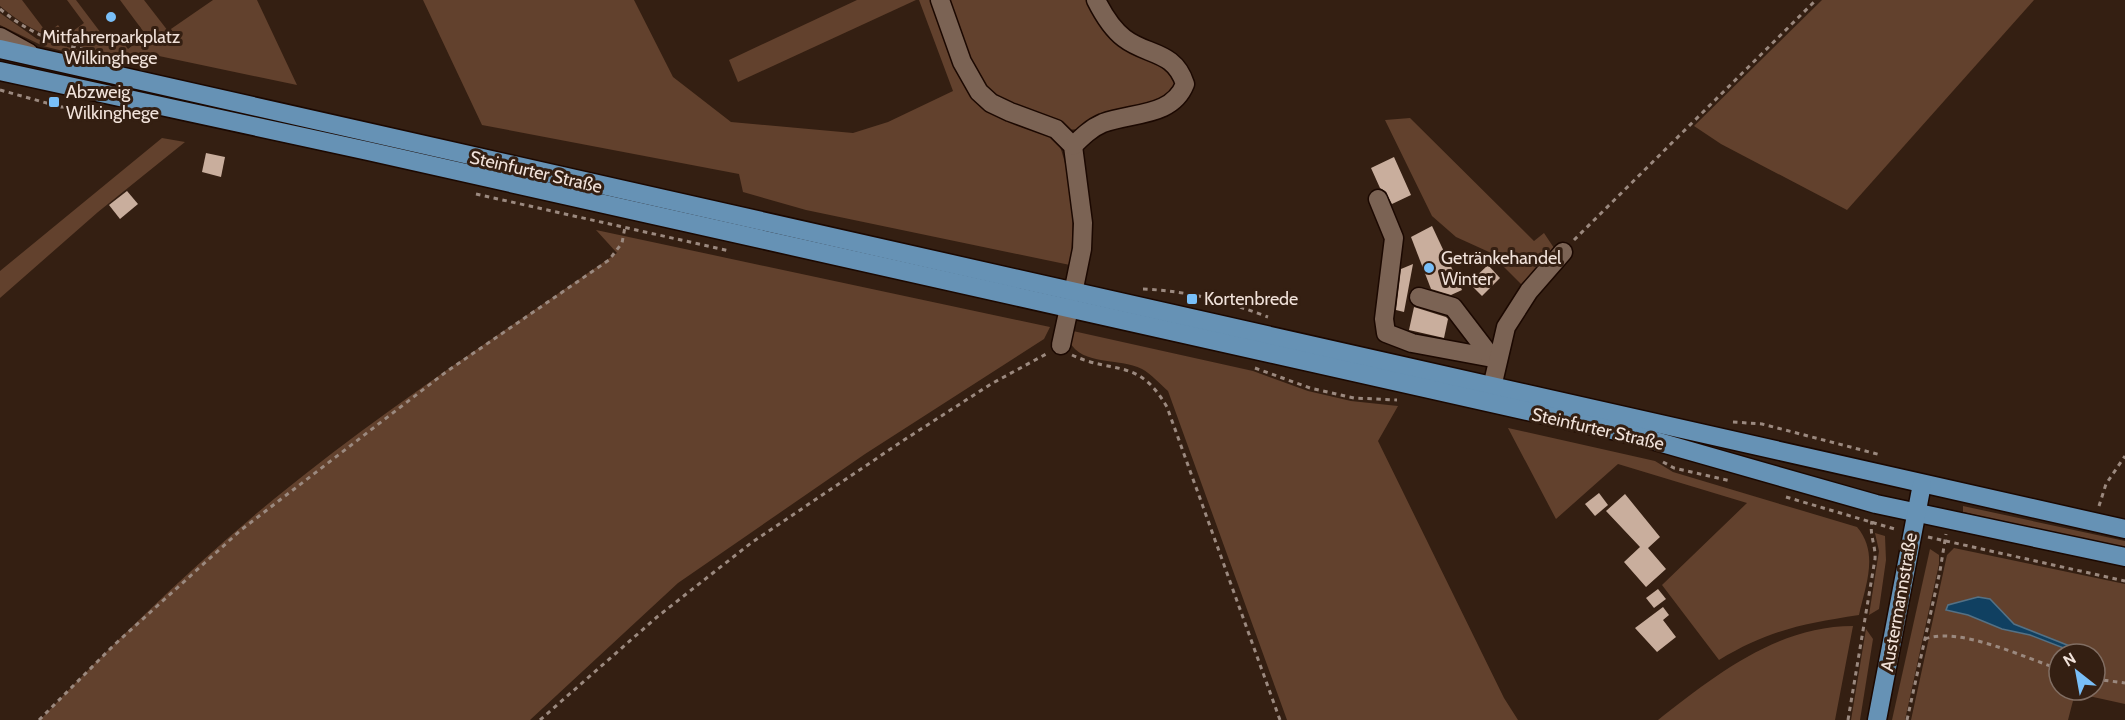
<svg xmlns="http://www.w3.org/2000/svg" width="2125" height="720" viewBox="0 0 2125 720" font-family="Cabin,sans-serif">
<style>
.green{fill:#62412d;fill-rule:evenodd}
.water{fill:#104061;stroke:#547185;stroke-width:1.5}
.building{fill:#c9ae9d}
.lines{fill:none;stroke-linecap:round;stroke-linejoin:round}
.minor-casing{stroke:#1b0801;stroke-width:21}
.major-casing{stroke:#1b0801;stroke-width:21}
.path{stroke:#9b897f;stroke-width:3;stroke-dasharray:4.5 4.5;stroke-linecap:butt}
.minor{stroke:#7b6354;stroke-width:18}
.major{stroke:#6692b5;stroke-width:18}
.poi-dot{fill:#79bff8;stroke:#341f12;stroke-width:2}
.labels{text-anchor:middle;stroke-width:6;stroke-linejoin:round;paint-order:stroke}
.poi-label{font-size:18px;fill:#f1e2da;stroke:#341f12;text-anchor:start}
.street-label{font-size:18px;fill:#f1e2da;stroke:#341f12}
</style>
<rect width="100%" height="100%" fill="#341f12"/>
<g class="green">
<path d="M0 0H22L47 33 58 25 66 36 84 23 67 0H76L107 41 117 34 128 49 146 35 120 0H144L168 31 213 0H257L297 85 140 52 133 58C80 46 43 43 0 6Z"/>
<path d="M423 0H634L673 77 731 122 853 133 888 122 953 91 919 0H1095L1103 21 1173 66 1180 83 1173 98 1079 129 1066 130 1058 141C1073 180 1075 224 1070 265L806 210 743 192 739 174 482 125Z"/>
<polygon points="857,0 916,0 738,82 729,60"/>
<polygon points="1822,0 2034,0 1847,210 1721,144 1694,126"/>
<polygon points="0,13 37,39 129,63 125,66 115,64 43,46 0,25"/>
<polygon points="1410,118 1534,241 1544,233 1556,251 1524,287 1489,252 1456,237 1432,216 1385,120"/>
<polygon points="162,138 185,142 98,212 0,298 0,271"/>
<path d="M596 230 1050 327 1044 339 865 454 678 583 530 720H40C114 642 191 567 274 499 383 410 502 333 617 253Z"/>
<path d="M1073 331 1253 371 1308 391 1351 401 1398 406 1378 441 1504 698 1518 720H1287L1168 391C1160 384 1151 374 1142 369 1119 357 1083 367 1069 341Z"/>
<path d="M1508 428 1655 461 1673 472 1857 527C1879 553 1866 584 1859 615 1802 624 1769 630 1719 660L1662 585 1747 503 1618 464 1556 519Z"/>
<polygon points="1963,506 2125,541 2125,550 1963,512"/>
<polygon points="1875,533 1885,536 1886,560 1879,609 1869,615 1879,551"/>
<path d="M1954 548 2125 584V704L2075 693 2068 720H1911L1947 555ZM2059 654H2095V690H2059Z"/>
<polygon points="1930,549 1939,555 1939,564 1905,720 1892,720"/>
<path d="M1853 626 1835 720H1658C1714 676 1777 626 1853 626Z"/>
<polygon points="1866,629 1873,639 1860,720 1851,720"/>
</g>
<polygon class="water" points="1978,597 1990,599 2014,624 2090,654 2079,654 2030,635 2002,629 1968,615 1946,610 1948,605"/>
<g class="building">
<polygon points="206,153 225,157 221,177 202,172"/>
<polygon points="1394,157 1411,195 1392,204 1385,191 1380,188 1371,168"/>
<polygon points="127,191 138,204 120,219 109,205"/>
<polygon points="1432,226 1462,290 1451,295 1431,289 1411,237"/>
<polygon points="1413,264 1404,312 1396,310 1401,269"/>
<polygon points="1488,265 1500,278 1482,296 1469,283"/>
<polygon points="1414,307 1446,317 1448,319 1444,338 1409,330"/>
<polygon points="1599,493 1608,505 1595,516 1585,504"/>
<polygon points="1625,494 1660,537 1648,548 1666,569 1646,587 1624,562 1640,547 1606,511"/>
<polygon points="1658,589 1666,599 1654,608 1646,598"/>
<polygon points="1663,607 1669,615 1663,620 1676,637 1657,652 1635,628"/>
</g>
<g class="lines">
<defs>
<g id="minor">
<polyline points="940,0 962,62 979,92 991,103 1010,112 1056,129 1073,146 1083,223 1082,249 1073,293"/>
<polyline points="0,37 29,53"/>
<path d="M1073 146C1082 137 1091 128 1103 123 1133 112 1172 117 1185 84 1174 50 1147 56 1124 38 1111 28 1103 14 1096 0"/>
<polyline points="1378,199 1394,238 1384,319 1386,333 1412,343 1498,359"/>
<polyline points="1419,297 1453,307 1492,358"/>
<polyline points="1061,345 1069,308"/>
<polyline points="1492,387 1506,327 1529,291 1563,252"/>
</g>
<g id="major">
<polyline points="0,49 2125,529"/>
<polyline points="0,71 368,151 1634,435 1876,504 2125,557"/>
<polyline points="1877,720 1922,484"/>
</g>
</defs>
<use href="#minor" class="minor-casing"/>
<use href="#major" class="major-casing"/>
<g class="path">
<path d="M0 9C41 43 74 47 124 59"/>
<polyline points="0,90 61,107 83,107"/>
<polyline points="476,194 730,251"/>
<polyline points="1574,240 1816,0"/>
<path d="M1143 289C1188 291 1226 301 1268 317"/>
<path d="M1072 355C1115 375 1138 357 1167 407L1280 720"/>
<polyline points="1255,368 1310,388 1354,398 1397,400"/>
<polyline points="1733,422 1762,424 1881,455"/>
<polyline points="1663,462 1674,468 1731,481"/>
<polyline points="1786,497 1898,530"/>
<polyline points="2099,506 2106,484 2125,456"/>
<polyline points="1928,537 2125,581"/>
<path d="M1925 639C1959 626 2025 658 2059 669"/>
<polyline points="2095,679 2125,683"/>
<polyline points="39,720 113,646 241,530 446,372 609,260 622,243 625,227"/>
<polyline points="540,720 657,617 751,543 904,440 991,384 1048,353"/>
<path d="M1848 720 1875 559C1876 546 1869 534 1872 521"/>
<polyline points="1907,720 1940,571 1946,534"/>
</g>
<use href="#minor" class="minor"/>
<use href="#major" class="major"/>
</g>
<g class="poi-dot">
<circle cx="111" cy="17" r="6"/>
<rect x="48" y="96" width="12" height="12" rx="3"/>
<circle cx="1429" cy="268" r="6"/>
<rect x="1186" y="293" width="12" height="12" rx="3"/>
</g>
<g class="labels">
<g class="poi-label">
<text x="111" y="43" text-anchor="middle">Mitfahrerparkplatz<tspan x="111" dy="21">Wilkinghege</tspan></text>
<text x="66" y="98">Abzweig<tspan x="66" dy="21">Wilkinghege</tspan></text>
<text x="1441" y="264">Getränkehandel<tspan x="1441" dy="21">Winter</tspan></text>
<text x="1204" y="305">Kortenbrede</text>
</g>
<g class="street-label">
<text transform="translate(536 172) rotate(13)" y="6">Steinfurter Straße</text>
<text transform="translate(1598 429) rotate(13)" y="6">Steinfurter Straße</text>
<text transform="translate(1899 602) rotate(-80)" y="6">Austermannstraße</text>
</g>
</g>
<g transform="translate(2077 672) rotate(329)"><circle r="28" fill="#341f12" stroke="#806d62" stroke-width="1.5"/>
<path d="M0-4.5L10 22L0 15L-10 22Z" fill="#79bff8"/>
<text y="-9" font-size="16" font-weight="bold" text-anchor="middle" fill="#f1e2da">N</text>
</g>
</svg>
